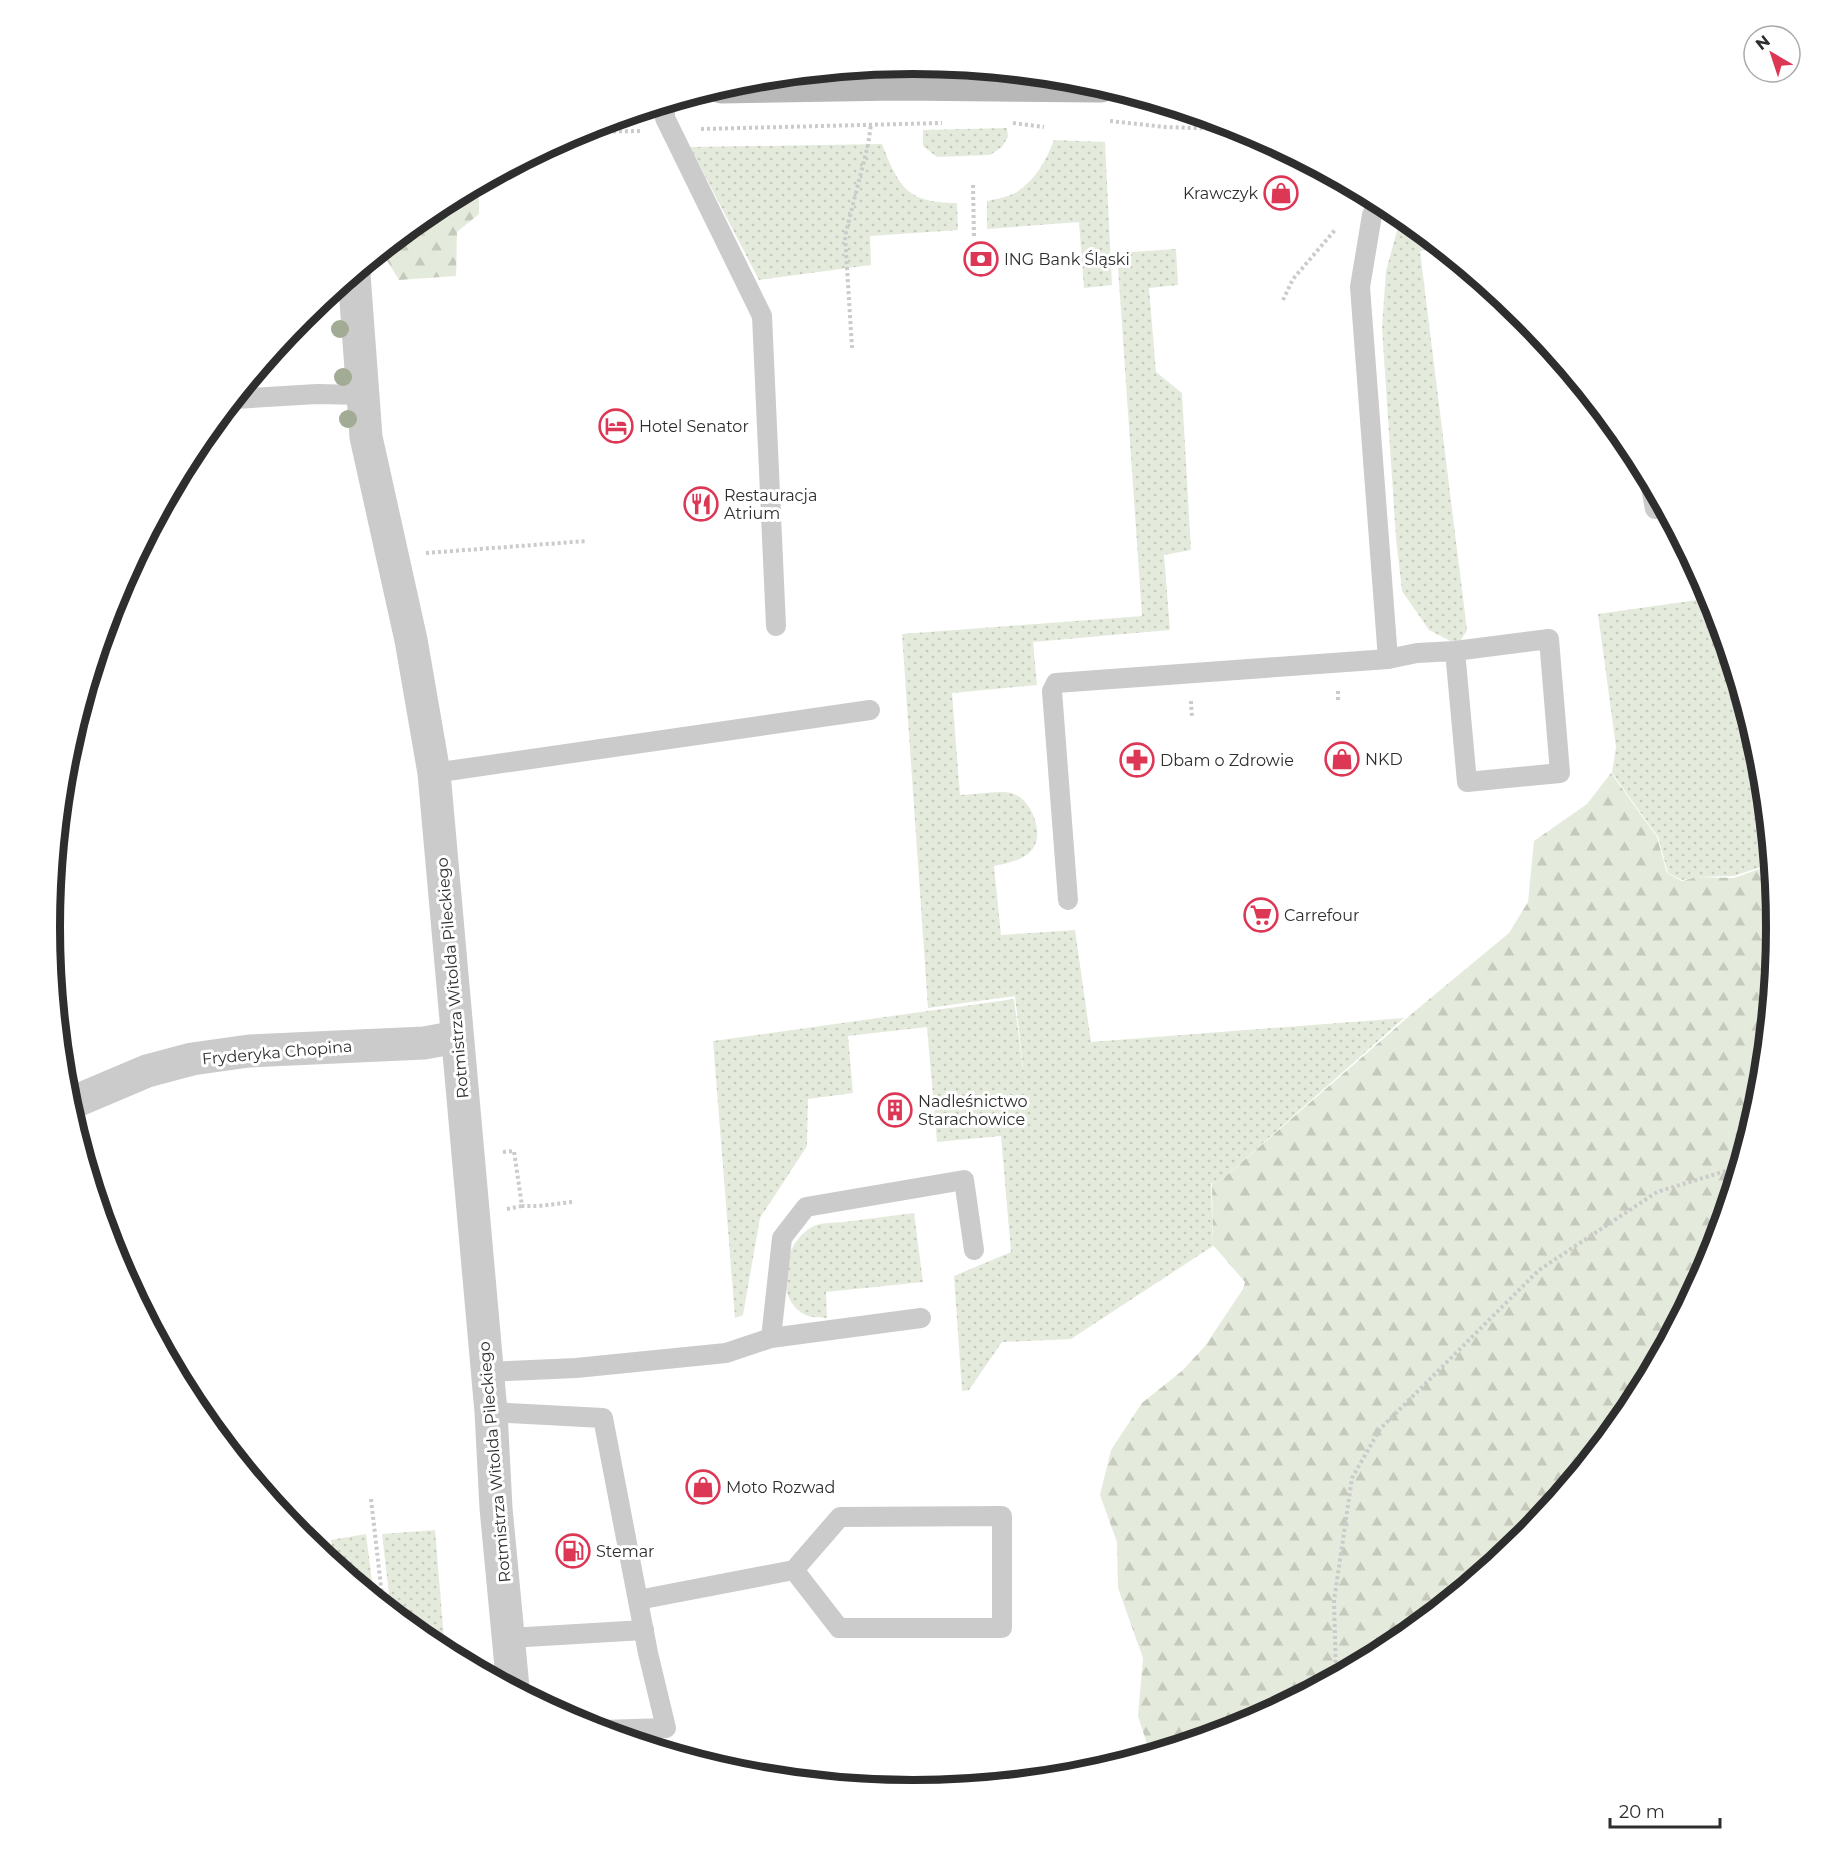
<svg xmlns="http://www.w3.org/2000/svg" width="1826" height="1854" viewBox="0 0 1826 1854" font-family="Montserrat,sans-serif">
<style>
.grass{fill:url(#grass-dots)}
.forest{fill:url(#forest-firs)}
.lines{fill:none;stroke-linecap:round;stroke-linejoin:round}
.path{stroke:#cbcbcb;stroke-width:4;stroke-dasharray:3 3;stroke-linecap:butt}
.lane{stroke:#cbcbcb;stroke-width:20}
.street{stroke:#cbcbcb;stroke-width:33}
.secondary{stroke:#b8b8b8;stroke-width:33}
.tree{fill:#a2ab94}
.labels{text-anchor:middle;stroke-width:6;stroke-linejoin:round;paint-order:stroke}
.poi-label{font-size:16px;fill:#2e2e2e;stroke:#fff;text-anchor:start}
.street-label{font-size:16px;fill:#2e2e2e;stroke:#fff}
.rim{fill:none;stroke:#2e2e2e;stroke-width:8}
</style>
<defs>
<pattern id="grass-dots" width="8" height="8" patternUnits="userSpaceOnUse" patternTransform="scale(1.5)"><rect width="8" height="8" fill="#e5ebdc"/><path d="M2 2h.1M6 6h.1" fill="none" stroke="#c5cabd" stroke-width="1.8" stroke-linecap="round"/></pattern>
<pattern id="forest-firs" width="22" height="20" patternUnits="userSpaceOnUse" patternTransform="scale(1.5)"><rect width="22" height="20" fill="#e5ebdc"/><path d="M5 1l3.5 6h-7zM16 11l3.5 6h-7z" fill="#c5cabd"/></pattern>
</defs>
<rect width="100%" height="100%" fill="#fff"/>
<g class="grass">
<polygon points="1007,128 1008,137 1002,147 990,155 937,157 923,146 923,130"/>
<path d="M1054 140 1105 142 1112 285 1084 288 1079 222 987 229V201C996 199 1007 197 1015 193 1035 181 1046 161 1054 140Z"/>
<path d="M882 144C899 187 907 203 957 203L958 230 870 236 871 265 759 280 690 147Z"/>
<polygon points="1401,216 1442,249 1420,251 1467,630 1458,645 1429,630 1402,591 1396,538 1382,328 1386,271"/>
<path d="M1176 249 1178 285 1149 288 1156 372 1182 393 1191 550 1164 555 1170 630 1033 642 1037 685 952 693 960 795C975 795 997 790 1011 793 1033 798 1047 839 1029 853 1019 861 1006 864 994 866L1001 935 1075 930 1091 1042 1404 1018 1219 1182 1211 1183 1213 1246 1071 1339 1002 1342 969 1390 962 1391 954 1276 1011 1252 1001 1136 937 1142 927 1027 848 1036 853 1093 808 1099 807 1146 760 1218 743 1315 735 1318 713 1041 1014 999 1025 1084 1015 996 928 1008 902 634 1142 616 1117 253Z"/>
<polygon points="1711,598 1760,759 1770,864 1734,876 1697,877 1682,880 1668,873 1658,837 1612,773 1616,747 1598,614"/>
<path d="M914 1213 923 1282 826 1292 827 1318C821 1317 814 1318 808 1316 772 1302 782 1243 812 1227 821 1222 834 1223 844 1222 867 1219 890 1216 914 1213Z"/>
<polygon points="435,1530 445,1651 433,1645 391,1611 382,1534"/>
<polygon points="366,1534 374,1597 335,1564 331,1540"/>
</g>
<g class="forest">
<polygon points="479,184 479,214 457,232 456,276 399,280 386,259 385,249 434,209"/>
<polygon points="1611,773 1657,837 1667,873 1682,881 1696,877 1734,878 1770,865 1776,927 1760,1096 1711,1257 1706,1262 1706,1266 1631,1407 1523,1538 1392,1645 1243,1725 1150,1753 1138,1716 1143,1658 1118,1588 1117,1542 1100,1495 1111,1450 1142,1403 1182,1371 1205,1346 1243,1289 1245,1282 1213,1245 1212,1183 1219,1182 1415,1011 1509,933 1528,902 1534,841 1587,804"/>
</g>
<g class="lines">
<g class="path">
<polyline points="612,120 638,119"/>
<polyline points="1110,121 1165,127 1223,129 1254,135"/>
<polyline points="1013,123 1044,127"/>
<polyline points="701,129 942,123"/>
<polyline points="577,132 640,131"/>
<polyline points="973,185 974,238"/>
<polyline points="1283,300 1293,279 1335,230"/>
<polyline points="852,348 845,236 868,145 871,124"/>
<polyline points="426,553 587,541"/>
<polyline points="1338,700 1338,691"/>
<polyline points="1191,701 1192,718"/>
<polyline points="503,1152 514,1151 522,1206 539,1206 572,1202"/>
<polyline points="507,1209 522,1206"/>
<polyline points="371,1499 383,1604"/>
<polyline points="1336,1675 1334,1601 1352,1478 1380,1429 1539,1270 1657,1192 1729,1170 1742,1155"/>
</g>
<g class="lane">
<polyline points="665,104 665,118 762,316 776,626"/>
<polyline points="235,399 317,394 363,395"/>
<polyline points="1650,482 1655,509"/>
<polyline points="1388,659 1417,653 1455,651 1549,639 1560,773 1467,782 1455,651"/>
<polyline points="434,773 870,710"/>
<polyline points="1068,900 1052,691 1056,683 1388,659 1360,287 1372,215 1379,202"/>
<polyline points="771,1338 921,1318"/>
<polyline points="487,1372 576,1368 726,1353 771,1338 782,1238 806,1207 964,1180 974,1250"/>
<polyline points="491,1412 603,1418 648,1653 666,1728 601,1730"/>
<polyline points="638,1600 794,1570 839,1628 1002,1628 1002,1516 840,1517 794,1570"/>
<polyline points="509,1638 644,1630"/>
</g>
<g class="street">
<polyline points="354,274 366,437 411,640 434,773 491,1412 496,1508 513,1688"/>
<polyline points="69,1104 147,1071 192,1059 249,1051 424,1043 457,1037"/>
</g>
<polyline class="secondary" points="721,87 899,84 1101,86"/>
</g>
<g class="tree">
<circle cx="340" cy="329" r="9"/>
<circle cx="343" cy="377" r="9"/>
<circle cx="348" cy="419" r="9"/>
</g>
<defs>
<symbol id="shop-ring" viewBox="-11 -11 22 22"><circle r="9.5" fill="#fff" stroke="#dd3756" stroke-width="1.5"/><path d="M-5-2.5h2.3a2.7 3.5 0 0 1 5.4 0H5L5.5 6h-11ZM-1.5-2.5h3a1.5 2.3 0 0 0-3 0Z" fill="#dd3756"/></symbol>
<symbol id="bank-ring" viewBox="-11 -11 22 22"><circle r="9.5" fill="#fff" stroke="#dd3756" stroke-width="1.5"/><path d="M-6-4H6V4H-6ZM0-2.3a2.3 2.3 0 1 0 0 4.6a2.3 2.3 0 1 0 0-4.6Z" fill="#dd3756"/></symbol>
<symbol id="hotel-ring" viewBox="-11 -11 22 22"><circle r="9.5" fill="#fff" stroke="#dd3756" stroke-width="1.5"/><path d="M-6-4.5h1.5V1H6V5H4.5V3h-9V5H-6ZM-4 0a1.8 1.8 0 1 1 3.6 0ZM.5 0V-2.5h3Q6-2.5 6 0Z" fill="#dd3756"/></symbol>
<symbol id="restaurant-ring" viewBox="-11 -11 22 22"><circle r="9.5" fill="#fff" stroke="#dd3756" stroke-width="1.5"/><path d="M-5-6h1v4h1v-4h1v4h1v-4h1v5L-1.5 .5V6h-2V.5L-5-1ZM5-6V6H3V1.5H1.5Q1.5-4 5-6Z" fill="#dd3756"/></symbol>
<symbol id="pharmacy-ring" viewBox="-11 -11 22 22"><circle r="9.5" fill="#fff" stroke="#dd3756" stroke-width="1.5"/><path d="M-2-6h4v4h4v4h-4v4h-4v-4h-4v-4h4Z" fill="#dd3756"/></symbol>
<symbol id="supermarket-ring" viewBox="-11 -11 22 22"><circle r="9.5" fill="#fff" stroke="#dd3756" stroke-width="1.5"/><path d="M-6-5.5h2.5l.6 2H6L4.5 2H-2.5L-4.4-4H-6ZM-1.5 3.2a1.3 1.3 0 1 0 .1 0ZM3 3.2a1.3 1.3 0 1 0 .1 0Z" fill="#dd3756"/></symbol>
<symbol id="building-ring" viewBox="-11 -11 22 22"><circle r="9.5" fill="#fff" stroke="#dd3756" stroke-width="1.5"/><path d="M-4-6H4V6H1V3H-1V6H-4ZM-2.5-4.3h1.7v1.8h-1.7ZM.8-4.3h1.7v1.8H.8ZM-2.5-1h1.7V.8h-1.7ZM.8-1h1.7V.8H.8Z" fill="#dd3756"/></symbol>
<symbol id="fuel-ring" viewBox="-11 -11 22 22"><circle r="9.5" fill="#fff" stroke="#dd3756" stroke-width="1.5"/><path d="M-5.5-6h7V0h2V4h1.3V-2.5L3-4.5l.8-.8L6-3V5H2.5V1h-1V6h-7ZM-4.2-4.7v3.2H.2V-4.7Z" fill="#dd3756"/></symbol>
</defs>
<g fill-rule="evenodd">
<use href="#shop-ring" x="1262" y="174" width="38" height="38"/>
<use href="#bank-ring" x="962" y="240" width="38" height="38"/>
<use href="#hotel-ring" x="597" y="407" width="38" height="38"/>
<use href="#restaurant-ring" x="682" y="485" width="38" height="38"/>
<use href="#shop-ring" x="1323" y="740" width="38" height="38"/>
<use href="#pharmacy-ring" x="1118" y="741" width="38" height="38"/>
<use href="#supermarket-ring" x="1242" y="896" width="38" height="38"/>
<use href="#building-ring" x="876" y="1091" width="38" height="38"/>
<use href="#shop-ring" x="684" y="1468" width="38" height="38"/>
<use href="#fuel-ring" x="554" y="1532" width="38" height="38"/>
</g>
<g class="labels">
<g class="poi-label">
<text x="1258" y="199" text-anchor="end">Krawczyk</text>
<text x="1004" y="265">ING Bank Śląski</text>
<text x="639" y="432">Hotel Senator</text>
<text x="724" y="501">Restauracja<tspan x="724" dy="18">Atrium</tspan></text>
<text x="1365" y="765">NKD</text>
<text x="1160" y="766">Dbam o Zdrowie</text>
<text x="1284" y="921">Carrefour</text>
<text x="918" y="1107">Nadleśnictwo<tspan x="918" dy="18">Starachowice</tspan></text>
<text x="726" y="1493">Moto Rozwad</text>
<text x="596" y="1557">Stemar</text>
</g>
<g class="street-label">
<text transform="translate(452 978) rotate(-95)" y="6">Rotmistrza Witolda Pileckiego</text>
<text transform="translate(277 1052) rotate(-5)" y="6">Fryderyka Chopina</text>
<text transform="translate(494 1462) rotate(-95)" y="6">Rotmistrza Witolda Pileckiego</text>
</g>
</g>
<path d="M0 0H1826V1854H0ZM60 927a853 853 0 1 1 1706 0a853 853 0 1 1-1706 0Z" fill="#fff" fill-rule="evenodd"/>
<path class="rim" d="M60 927a853 853 0 1 1 1706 0a853 853 0 1 1-1706 0Z"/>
<g transform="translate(1772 54) rotate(321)"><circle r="28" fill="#ffffff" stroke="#ababab" stroke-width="1.5"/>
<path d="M0-4.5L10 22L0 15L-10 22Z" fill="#dd3756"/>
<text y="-9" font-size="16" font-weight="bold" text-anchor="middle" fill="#2e2e2e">N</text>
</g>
<path d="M1610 1818v9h110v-9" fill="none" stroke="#2e2e2e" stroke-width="3"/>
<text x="1619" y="1818" font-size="18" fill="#2e2e2e" stroke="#ffffff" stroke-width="4.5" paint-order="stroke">20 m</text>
</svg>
